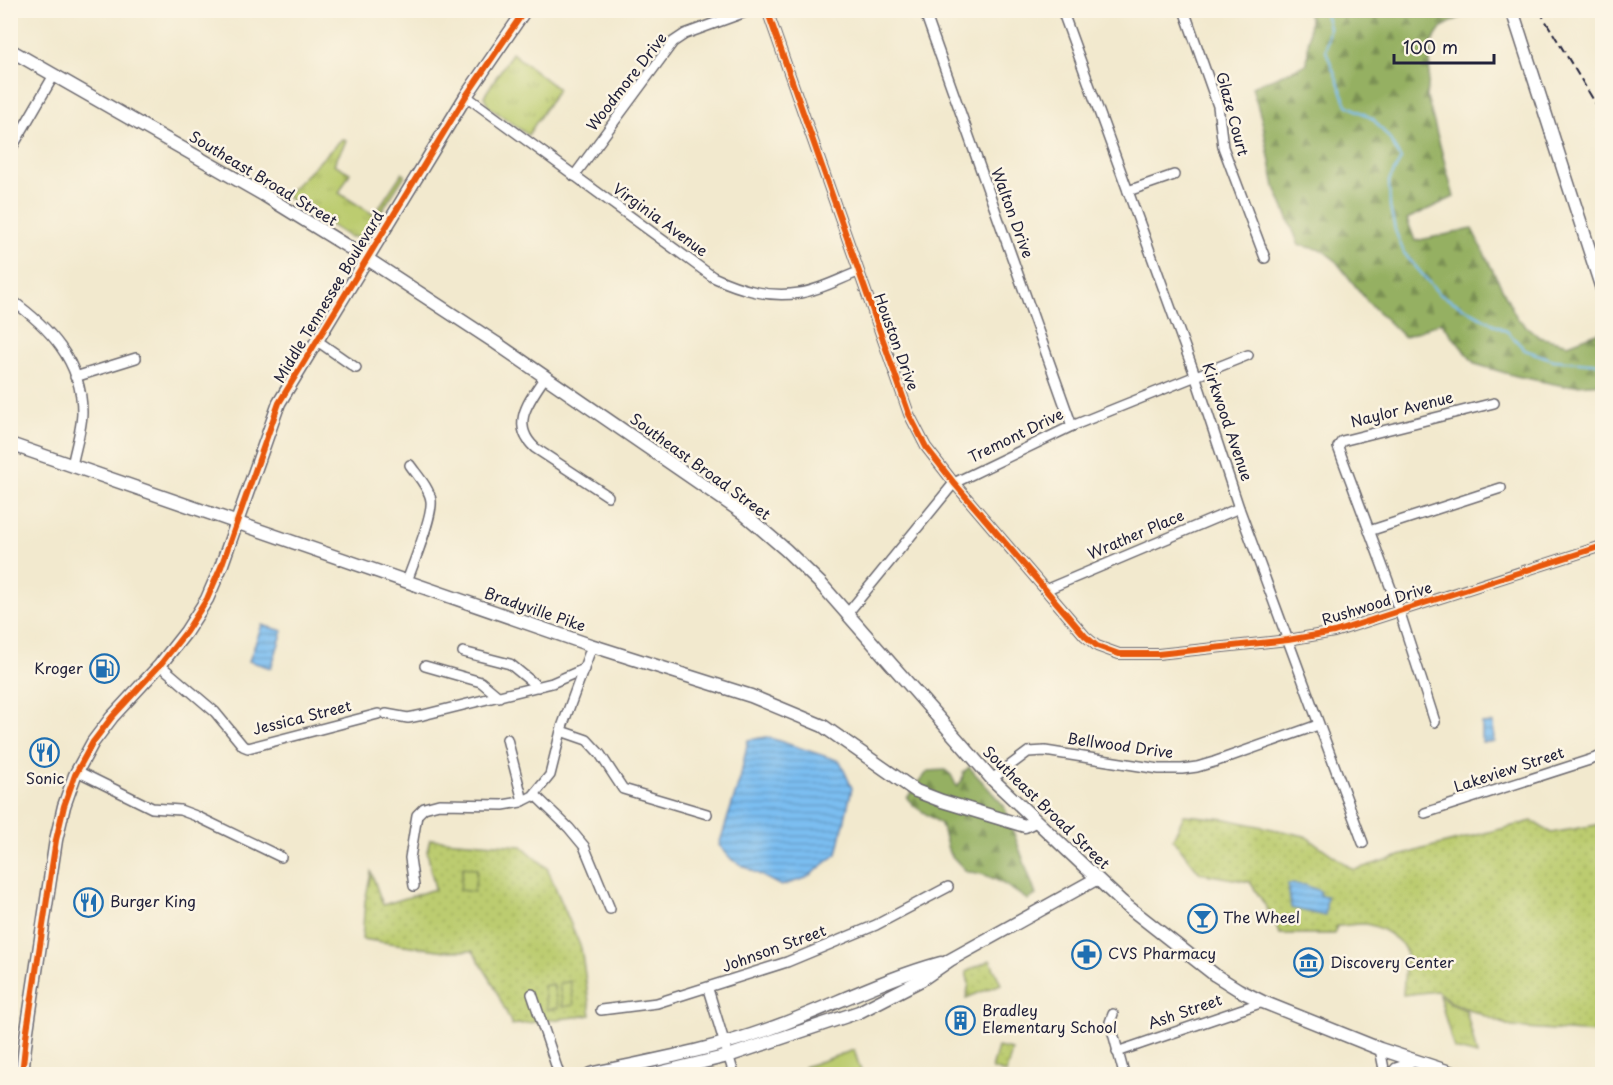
<svg xmlns="http://www.w3.org/2000/svg" width="1613" height="1085" viewBox="0 0 1613 1085" font-family="'Playpen Sans',sans-serif">
<style>
.grass{fill:url(#grass-tufts);stroke:#6f7755;stroke-width:1.5}
.forest{fill:url(#forest-firs);stroke:#5c694e;stroke-width:1.5}
.park{fill:url(#park-dots);stroke:#6f7755;stroke-width:1.5}
.garden{fill:#bccc6f;stroke:#6f7755;stroke-width:1.5}
.water{fill:url(#water-rules);stroke:#4e7096;stroke-width:1.5}
.lines{fill:none;stroke-linecap:round;stroke-linejoin:round}
.stream{stroke:#7bbef1;stroke-width:2}
.minor-casing{stroke:#6b686e;stroke-width:12}
.major-casing{stroke:#6b686e;stroke-width:15}
.minor{stroke:#fff;stroke-width:9}
.major{stroke:#fff;stroke-width:12}
.rail{stroke:#22223b;stroke-width:2;stroke-dasharray:9 4.5;stroke-linecap:butt}
.cycleway-casing{stroke:#fcf5e5;stroke-width:10}
.cycleway{stroke:#e8590c;stroke-width:6}
.labels{text-anchor:middle;stroke-width:5;stroke-linejoin:round;paint-order:stroke}
.street-label{font-size:15px;fill:#22223b;stroke:#fcf5e5}
.poi-label{font-size:15px;fill:#22223b;stroke:#fcf5e5;text-anchor:start}
</style>
<defs>
<pattern id="grass-tufts" width="24" height="20" patternUnits="userSpaceOnUse" patternTransform="scale(1.5)"><rect width="24" height="20" fill="#bccc6f"/><path d="M3 7l-1-3M5 7V3M7 7l1-3M15 17l-1-3M17 17v-4M19 17l1-3" fill="none" stroke="#a1af61"/></pattern>
<pattern id="forest-firs" width="22" height="20" patternUnits="userSpaceOnUse" patternTransform="scale(1.5)"><rect width="22" height="20" fill="#95b062"/><path d="M5 1l3.5 6h-7zM16 11l3.5 6h-7z" fill="#798f52"/></pattern>
<pattern id="park-dots" width="8" height="8" patternUnits="userSpaceOnUse" patternTransform="scale(1.5)"><rect width="8" height="8" fill="#bccc6f"/><path d="M2 2h.1M6 6h.1" fill="none" stroke="#a1af61" stroke-width="1.8" stroke-linecap="round"/></pattern>
<pattern id="water-rules" width="6" height="5" patternUnits="userSpaceOnUse" patternTransform="scale(1.5)"><rect width="6" height="5" fill="#7bbef1"/><path d="M0 2.5h6" fill="none" stroke="#649ac4"/></pattern>
</defs>
<rect width="100%" height="100%" fill="#fcf5e5"/>
<filter id="ink" filterUnits="userSpaceOnUse"><feTurbulence type="fractalNoise" baseFrequency=".0167" numOctaves="2"/><feDisplacementMap in="SourceGraphic" scale="12" xChannelSelector="R" yChannelSelector="G"/><feConvolveMatrix kernelMatrix="1 2 1 2 8 2 1 2 1" color-interpolation-filters="sRGB"/></filter>
<filter id="wash" filterUnits="userSpaceOnUse"><feTurbulence type="fractalNoise" baseFrequency=".008" numOctaves="4" result="noise"/><feDisplacementMap in="SourceGraphic" scale="24" xChannelSelector="R" yChannelSelector="G"/><feGaussianBlur stdDeviation="1.35" result="paint"/><feColorMatrix in="noise" values="0 0 0 0 0 0 0 0 0 0 0 0 0 0 0 0 0 1.4 0 .05"/><feComposite in="paint" operator="in"/></filter>
<g filter="url(#wash)">
<rect width="100%" height="100%" fill="#f2e9ce"/>
<g class="grass">
<polygon points="512,53 558,89 528,135 488,106 484,96"/>
<polygon points="342,139 346,141 334,164 350,173 339,193 374,215 402,173 405,175 368,232 361,237 349,237 288,198 288,193"/>
<polygon points="1439,995 1451,1004 1466,1010 1477,1055 1454,1049"/>
</g>
<g class="forest">
<polygon points="1305,11 1472,11 1442,27 1432,42 1427,97 1454,197 1407,219 1415,241 1472,229 1517,318 1539,337 1568,344 1602,331 1602,383 1564,386 1516,376 1475,364 1441,322 1404,337 1368,302 1335,260 1322,250 1299,245 1275,187 1262,121 1252,87 1307,64 1310,17"/>
<path d="M969 767 1004 806 1036 895 1028 900C1010 888 990 872 967 872L949 853 941 824 914 806 907 798 928 771 945 770 951 775 957 787 962 780 963 773Z"/>
</g>
<g class="park">
<path d="M1184 815 1226 819 1305 836 1354 870 1426 848 1532 821 1551 833 1602 824V1042L1595 1033 1512 1027 1451 1002 1437 991 1403 995 1406 953C1404 941 1382 928 1370 925 1361 922 1347 926 1337 926L1334 934H1279L1274 919 1250 882 1200 873 1173 839Z"/>
<polygon points="430,839 522,846 547,868 581,948 591,1015 512,1025 492,982 473,951 445,951 362,939 365,901 371,872 383,905 435,889 427,851"/>
<polygon points="990,960 1001,984 966,998 969,984 966,972"/>
<polygon points="998,1047 1012,1050 1006,1073 992,1069"/>
</g>
<g class="garden">
<polygon points="463,867 477,869 474,892 460,890"/>
<polygon points="570,981 574,1005 563,1007 559,984"/>
<polygon points="553,984 558,1008 547,1010 543,986"/>
<polygon points="854,1050 862,1074 807,1074 804,1067"/>
</g>
<g class="water">
<polygon points="262,625 283,631 271,668 249,661"/>
<polygon points="1493,723 1494,742 1482,742 1482,724"/>
<polygon points="767,737 840,761 852,788 837,854 806,878 781,886 732,860 719,845 740,779 748,740"/>
<polygon points="1288,884 1305,885 1320,891 1320,895 1327,896 1325,916 1291,908"/>
</g>
<g class="lines">
<polyline class="stream" points="1324,10 1329,27 1326,51 1347,105 1373,119 1389,138 1401,159 1389,181 1390,207 1395,230 1404,253 1439,294 1508,332 1525,350 1554,360 1602,364"/>
</g>
</g>
<g filter="url(#ink)">
<g class="lines">
<defs>
<g id="minor">
<polyline points="767,10 909,414 926,447 954,483 1085,636 1097,646 1119,654 1158,654 1288,640 1334,632 1602,546"/>
<polyline points="924,10 1072,426"/>
<polyline points="1062,10 1195,375 1239,508 1363,843"/>
<polyline points="1184,10 1218,106 1223,147 1265,258"/>
<path d="M466 96 713 277C741 290 769 298 800 293 820 290 840 279 858 272"/>
<polyline points="10,151 54,75"/>
<polyline points="574,176 673,42 685,34 751,10"/>
<polyline points="1128,191 1174,175"/>
<path d="M10 299C49 327 82 361 82 412 82 429 75 449 72 466"/>
<polyline points="316,340 356,368"/>
<polyline points="75,377 136,358"/>
<path d="M545 377C530 400 509 424 535 448L608 496"/>
<polyline points="1369,531 1501,488"/>
<path d="M407 581C413 565 433 515 431 501 430 489 417 475 410 465"/>
<polyline points="1045,590 1239,508"/>
<polyline points="847,614 954,483 1072,426 1248,355"/>
<polyline points="463,652 510,664 538,687"/>
<polyline points="160,665 215,712 243,746 248,748 378,714"/>
<polyline points="425,666 481,682 499,697"/>
<polyline points="386,714 408,718 423,715 552,683 584,669"/>
<polyline points="1435,722 1399,610 1338,447 1342,441 1494,403"/>
<polyline points="561,731 587,740 600,754 623,789 707,814"/>
<polyline points="507,739 523,801"/>
<polyline points="77,771 152,808 180,810 196,816 281,857"/>
<polyline points="992,779 1028,752 1045,751 1159,769 1182,769 1197,767 1214,762 1318,725"/>
<polyline points="535,795 569,828 584,846 610,909"/>
<polyline points="1425,813 1602,756"/>
<polyline points="414,886 410,858 417,815 424,808 439,804 503,805 521,802 533,796 550,775 562,727 592,646"/>
<polyline points="708,989 734,1074"/>
<polyline points="532,994 559,1074"/>
<polyline points="601,1010 657,1003 787,962 876,925 948,887"/>
<polyline points="1113,1014 1110,1022 1124,1074"/>
<polyline points="1380,1049 1385,1074"/>
<polyline points="1117,1052 1263,1002"/>
<polyline points="1391,1074 1396,1068 1417,1061"/>
</g>
<g id="major">
<polyline points="1512,10 1602,289"/>
<polyline points="10,50 264,195 366,258 496,343 743,513 786,550 821,584 992,779 1122,902 1215,975 1239,990 1263,1002 1380,1049 1456,1074"/>
<polyline points="10,444 590,645 751,696 823,726 916,791 942,801 1025,826 1035,821"/>
<polyline points="22,1074 26,1037 56,840 64,806 75,775 93,742 112,717 160,665 186,632 207,599 221,567 279,403 466,96 525,10"/>
<path d="M590 1074C650 1061 711 1050 769 1029 826 1009 882 979 941 963"/>
<polyline points="654,1074 728,1056 859,1012 921,980 950,960 1096,879"/>
</g>
</defs>
<use href="#minor" class="minor-casing"/>
<use href="#major" class="major-casing"/>
<use href="#minor" class="minor"/>
<use href="#major" class="major"/>
<polyline class="rail" points="1539,10 1602,114"/>
<defs>
<g id="cycleway">
<polyline points="767,10 909,414 926,447 954,483 1085,636 1097,646 1119,654 1158,654 1288,640 1334,632 1602,546"/>
<polyline points="22,1074 26,1037 56,840 64,806 75,775 93,742 112,717 160,665 186,632 207,599 221,567 279,403 466,96 525,10"/>
</g>
</defs>
<use href="#cycleway" class="cycleway-casing"/>
<use href="#cycleway" class="cycleway"/>
</g>
</g>
<defs>
<symbol id="fuel-ring" viewBox="-11 -11 22 22"><circle r="9.5" fill="#fcf5e5" stroke="#1f6fb2" stroke-width="1.5"/><path d="M-5.5-6h7V0h2V4h1.3V-2.5L3-4.5l.8-.8L6-3V5H2.5V1h-1V6h-7ZM-4.2-4.7v3.2H.2V-4.7Z" fill="#1f6fb2"/></symbol>
<symbol id="restaurant-ring" viewBox="-11 -11 22 22"><circle r="9.5" fill="#fcf5e5" stroke="#1f6fb2" stroke-width="1.5"/><path d="M-5-6h1v4h1v-4h1v4h1v-4h1v5L-1.5 .5V6h-2V.5L-5-1ZM5-6V6H3V1.5H1.5Q1.5-4 5-6Z" fill="#1f6fb2"/></symbol>
<symbol id="bar-ring" viewBox="-11 -11 22 22"><circle r="9.5" fill="#fcf5e5" stroke="#1f6fb2" stroke-width="1.5"/><path d="M-6-5H6L.8 .8V4.5H3.5V6h-7V4.5H-.8V.8Z" fill="#1f6fb2"/></symbol>
<symbol id="pharmacy-ring" viewBox="-11 -11 22 22"><circle r="9.5" fill="#fcf5e5" stroke="#1f6fb2" stroke-width="1.5"/><path d="M-2-6h4v4h4v4h-4v4h-4v-4h-4v-4h4Z" fill="#1f6fb2"/></symbol>
<symbol id="museum-ring" viewBox="-11 -11 22 22"><circle r="9.5" fill="#fcf5e5" stroke="#1f6fb2" stroke-width="1.5"/><path d="M0-6L6-3V-2H-6V-3ZM-5-1h2V3h-2ZM-1-1h2V3h-2ZM3-1h2V3H3ZM-6 4H6V6H-6Z" fill="#1f6fb2"/></symbol>
<symbol id="building-ring" viewBox="-11 -11 22 22"><circle r="9.5" fill="#fcf5e5" stroke="#1f6fb2" stroke-width="1.5"/><path d="M-4-6H4V6H1V3H-1V6H-4ZM-2.5-4.3h1.7v1.8h-1.7ZM.8-4.3h1.7v1.8H.8ZM-2.5-1h1.7V.8h-1.7ZM.8-1h1.7V.8H.8Z" fill="#1f6fb2"/></symbol>
</defs>
<g fill-rule="evenodd">
<use href="#fuel-ring" x="88" y="652" width="33" height="33"/>
<use href="#restaurant-ring" x="28" y="736" width="33" height="33"/>
<use href="#restaurant-ring" x="72" y="886" width="33" height="33"/>
<use href="#bar-ring" x="1186" y="902" width="33" height="33"/>
<use href="#pharmacy-ring" x="1070" y="938" width="33" height="33"/>
<use href="#museum-ring" x="1292" y="946" width="33" height="33"/>
<use href="#building-ring" x="944" y="1004" width="33" height="33"/>
</g>
<g class="labels">
<g class="street-label">
<text transform="translate(627 82) rotate(-52)" y="5">Woodmore Drive</text>
<text transform="translate(1232 114) rotate(75)" y="5">Glaze Court</text>
<text transform="translate(263 179) rotate(31)" y="5">Southeast Broad Street</text>
<text transform="translate(1012 213) rotate(70)" y="5">Walton Drive</text>
<text transform="translate(660 220) rotate(36)" y="5">Virginia Avenue</text>
<text transform="translate(329 297) rotate(-59)" y="5">Middle Tennessee Boulevard</text>
<text transform="translate(896 342) rotate(70)" y="5">Houston Drive</text>
<text transform="translate(1402 410) rotate(-14)" y="5">Naylor Avenue</text>
<text transform="translate(1227 422) rotate(71)" y="5">Kirkwood Avenue</text>
<text transform="translate(1016 436) rotate(-26)" y="5">Tremont Drive</text>
<text transform="translate(700 467) rotate(36)" y="5">Southeast Broad Street</text>
<text transform="translate(1136 535) rotate(-23)" y="5">Wrather Place</text>
<text transform="translate(1377 604) rotate(-17)" y="5">Rushwood Drive</text>
<text transform="translate(535 610) rotate(19)" y="5">Bradyville Pike</text>
<text transform="translate(302 718) rotate(-14)" y="5">Jessica Street</text>
<text transform="translate(1120 746) rotate(8)" y="5">Bellwood Drive</text>
<text transform="translate(1509 770) rotate(-18)" y="5">Lakeview Street</text>
<text transform="translate(1046 808) rotate(44)" y="5">Southeast Broad Street</text>
<text transform="translate(774 949) rotate(-20)" y="5">Johnson Street</text>
<text transform="translate(1185 1012) rotate(-19)" y="5">Ash Street</text>
</g>
<g class="poi-label">
<text x="83" y="674" text-anchor="end">Kroger</text>
<text x="45" y="784" text-anchor="middle">Sonic</text>
<text x="110" y="907">Burger King</text>
<text x="1223" y="923">The Wheel</text>
<text x="1108" y="959">CVS Pharmacy</text>
<text x="1330" y="968">Discovery Center</text>
<text x="982" y="1016">Bradley<tspan x="982" dy="17">Elementary School</tspan></text>
</g>
</g>
<rect width="1613" height="1085" fill="none" stroke="#fcf5e5" stroke-width="36"/>
<path d="M1394 54v9h100v-9" fill="none" stroke="#22223b" stroke-width="3"/>
<text x="1403" y="54" font-size="18" fill="#22223b" stroke="#fcf5e5" stroke-width="4.5" paint-order="stroke">100 m</text>
</svg>
